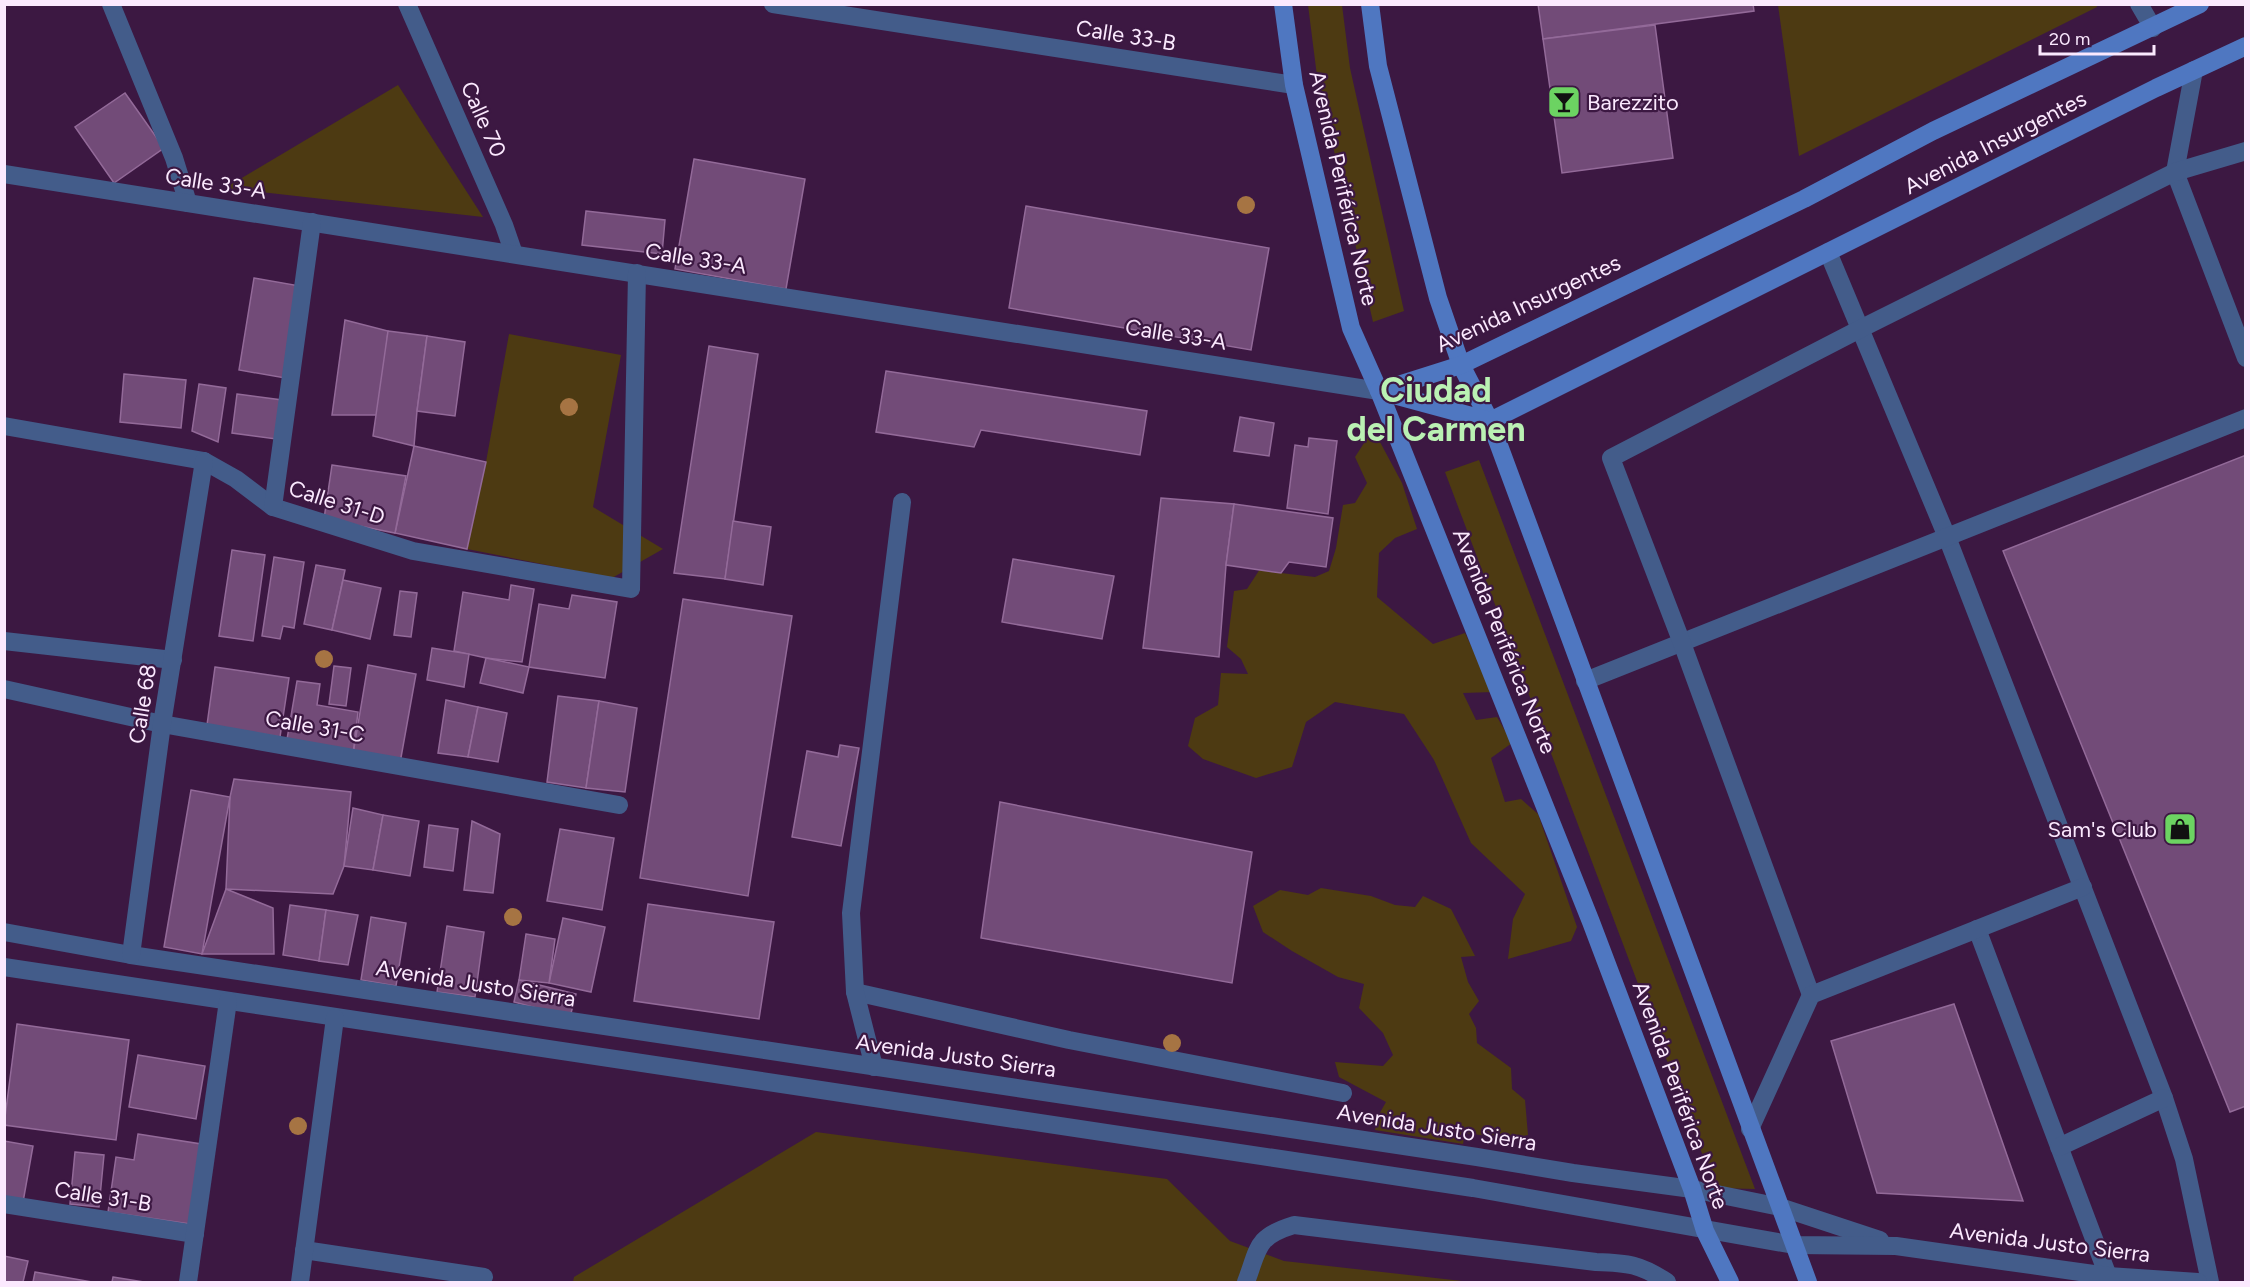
<svg xmlns="http://www.w3.org/2000/svg" width="2250" height="1287" viewBox="0 0 2250 1287" font-family="Figtree,sans-serif">
<style>
.green{fill:#4d3a12}
.building{fill:#724b78;stroke:#936a99;stroke-width:1.5}
.lines{fill:none;stroke-linecap:round;stroke-linejoin:round}
.lane{stroke:#435c8a;stroke-width:18}
.street{stroke:#435c8a;stroke-width:18}
.secondary{stroke:#4f77c1;stroke-width:18}
.tree{fill:#a67443}
.labels{text-anchor:middle;stroke-width:4.5;stroke-linejoin:round;paint-order:stroke}
.street-label{font-size:22px;fill:#fbe9fe;stroke:#3c1842}
.poi-label{font-size:22px;fill:#fbe9fe;stroke:#3c1842;text-anchor:start}
.town-label{font-size:34px;font-weight:bold;fill:#baf1b3;stroke:#3c1842}
</style>
<rect width="100%" height="100%" fill="#3c1842"/>
<g class="green">
<polygon points="2096,4 2097,7 1799,156 1778,5"/>
<polygon points="1308,5 1342,5 1350,68 1404,311 1373,322 1317,76"/>
<polygon points="398,85 483,217 225,188"/>
<polygon points="509,334 621,355 593,507 663,549 612,578 467,549 486,462"/>
<polygon points="1373,429 1402,483 1417,529 1395,538 1379,553 1377,597 1433,644 1465,633 1493,692 1463,693 1476,720 1497,717 1512,743 1491,758 1505,802 1521,799 1538,814 1577,927 1571,941 1508,959 1513,919 1525,894 1471,843 1434,760 1404,714 1335,702 1306,722 1292,767 1256,778 1203,759 1188,746 1195,718 1218,705 1221,673 1248,674 1241,659 1227,647 1234,591 1247,589 1260,569 1281,573 1315,577 1329,571 1336,548 1343,505 1355,503 1367,483 1355,457"/>
<polygon points="1479,460 1755,1189 1715,1188 1445,472"/>
<polygon points="1321,888 1371,896 1395,905 1415,907 1423,896 1451,909 1475,956 1461,957 1468,982 1479,1001 1469,1014 1476,1028 1477,1043 1511,1068 1512,1089 1525,1100 1528,1135 1511,1139 1465,1133 1463,1144 1375,1130 1377,1118 1386,1102 1339,1077 1335,1062 1383,1066 1393,1055 1383,1033 1359,1008 1364,984 1338,977 1292,951 1263,932 1253,906 1280,890 1308,895"/>
<polygon points="816,1132 1167,1179 1230,1241 1284,1261 1471,1282 573,1282 574,1277"/>
</g>
<g class="building">
<polygon points="1538,4 1753,4 1754,11 1543,39"/>
<polygon points="1655,25 1673,158 1562,173 1543,39"/>
<polygon points="125,93 164,148 114,183 75,127"/>
<polygon points="694,159 805,179 786,289 675,269"/>
<polygon points="1026,206 1269,248 1251,350 1009,308"/>
<polygon points="586,211 665,220 662,254 582,245"/>
<polygon points="254,278 300,286 285,378 239,370"/>
<polygon points="345,320 388,331 379,415 332,415"/>
<polygon points="388,331 427,336 417,411 414,446 373,436"/>
<polygon points="427,336 465,342 455,416 417,411"/>
<polygon points="709,346 758,354 725,579 674,573"/>
<polygon points="886,371 1147,411 1140,455 981,430 974,447 876,432"/>
<polygon points="124,374 186,380 181,428 120,422"/>
<polygon points="199,384 226,388 218,442 192,431"/>
<polygon points="237,394 282,400 276,439 232,433"/>
<polygon points="1240,417 1274,423 1269,456 1234,451"/>
<polygon points="1309,438 1337,441 1328,514 1287,508 1295,445 1308,447"/>
<polygon points="414,446 486,462 467,549 395,533"/>
<polygon points="2246,455 2246,1106 2230,1112 2003,551"/>
<polygon points="332,465 406,476 395,533 324,519"/>
<polygon points="1161,498 1234,504 1226,565 1219,657 1143,648"/>
<polygon points="1234,504 1333,518 1326,567 1289,562 1281,573 1226,565"/>
<polygon points="733,521 771,527 763,585 725,579"/>
<polygon points="232,550 265,555 253,641 219,636"/>
<polygon points="274,557 304,562 294,628 283,626 280,639 262,636"/>
<polygon points="1013,559 1114,576 1102,639 1002,622"/>
<polygon points="316,565 345,570 332,630 304,624"/>
<polygon points="343,580 381,588 370,639 332,630"/>
<polygon points="511,585 534,589 522,662 486,658 454,651 463,592 509,600"/>
<polygon points="400,591 417,593 411,637 394,635"/>
<polygon points="572,595 617,602 605,678 529,667 539,604 569,609"/>
<polygon points="683,599 792,616 748,896 640,878"/>
<polygon points="432,648 469,654 464,687 427,680"/>
<polygon points="486,658 529,667 523,693 480,683"/>
<polygon points="368,665 416,674 400,763 353,754"/>
<polygon points="334,666 351,668 346,706 329,704"/>
<polygon points="215,667 289,678 280,737 207,725"/>
<polygon points="297,681 320,684 317,705 358,712 353,754 286,745"/>
<polygon points="558,696 599,701 586,788 547,782"/>
<polygon points="446,700 478,707 468,757 438,753"/>
<polygon points="599,701 637,708 625,792 586,788"/>
<polygon points="478,707 507,713 498,762 468,757"/>
<polygon points="840,745 859,748 841,846 792,837 807,751 838,757"/>
<polygon points="234,779 351,792 344,866 333,894 226,889 230,797"/>
<polygon points="191,790 230,797 202,954 164,947"/>
<polygon points="1000,802 1252,852 1232,983 981,938"/>
<polygon points="353,808 383,815 373,870 344,866"/>
<polygon points="383,815 419,821 410,876 373,870"/>
<polygon points="472,821 500,834 493,893 464,890"/>
<polygon points="429,825 458,829 453,871 424,867"/>
<polygon points="560,829 614,838 602,910 547,901"/>
<polygon points="226,889 273,908 274,954 202,954"/>
<polygon points="648,904 774,922 759,1019 634,1001"/>
<polygon points="290,905 326,910 319,961 283,955"/>
<polygon points="326,910 358,915 348,965 319,961"/>
<polygon points="371,917 406,923 396,986 361,980"/>
<polygon points="563,918 605,927 591,992 549,983"/>
<polygon points="447,926 484,932 475,997 437,992"/>
<polygon points="526,934 555,939 549,983 519,980"/>
<polygon points="519,980 576,994 570,1017 514,1002"/>
<polygon points="1954,1004 2023,1201 1877,1193 1831,1041"/>
<polygon points="17,1024 129,1040 116,1140 4,1125"/>
<polygon points="138,1055 205,1066 196,1119 129,1107"/>
<polygon points="138,1134 201,1144 190,1224 108,1212 116,1157 134,1160"/>
<polygon points="4,1141 33,1146 23,1202 4,1198"/>
<polygon points="75,1152 104,1155 99,1207 70,1204"/>
<polygon points="4,1256 28,1261 23,1282 4,1282"/>
<polygon points="35,1272 92,1282 33,1282"/>
<polygon points="113,1277 144,1282 112,1282"/>
</g>
<g class="lines">
<g class="lane">
<polyline points="2194,70 2175,172 2246,358"/>
<polyline points="1828,252 1947,537 2164,1098 2184,1159 2210,1282"/>
<polyline points="1585,681 2246,418"/>
<polyline points="1977,929 2108,1276"/>
<polyline points="855,992 1069,1040 1343,1093"/>
<polyline points="1811,995 1682,643 1611,458 1860,329 2175,172 2246,151"/>
<polyline points="874,1067 855,992 851,913 902,502"/>
<polyline points="1750,1129 1811,995 2083,887"/>
<polyline points="2059,1147 2164,1098"/>
</g>
<g class="street">
<polyline points="111,4 174,158 188,203"/>
<polyline points="407,4 504,225 514,254"/>
<polyline points="773,4 1294,85"/>
<polyline points="2139,4 2153,28"/>
<polyline points="4,174 1379,391"/>
<polyline points="4,426 204,461 236,479 273,507 413,551 631,589 637,273"/>
<polyline points="273,507 312,222"/>
<polyline points="4,641 173,660"/>
<polyline points="4,689 162,724 619,805"/>
<polyline points="4,932 131,955 1477,1157 1573,1173 1692,1189 1780,1207 1880,1240"/>
<polyline points="131,955 162,724 204,461"/>
<polyline points="4,967 1473,1188 1794,1245 1896,1246 2108,1276 2198,1282"/>
<polyline points="4,1204 195,1234"/>
<polyline points="304,1250 484,1277"/>
<polyline points="188,1282 228,1001"/>
<polyline points="300,1282 335,1018"/>
<path d="M1246 1282C1259 1248 1255 1237 1294 1225L1596 1262C1628 1263 1640 1264 1667 1282"/>
</g>
<g class="secondary">
<polyline points="1283,4 1294,85 1351,328 1379,391 1591,922 1692,1189 1705,1231 1730,1282"/>
<polyline points="1370,4 1378,66 1438,298 1461,365 1490,421 1808,1282"/>
<polyline points="1379,391 1490,421 2156,88 2246,46"/>
<polyline points="1379,391 1461,365 1804,199 1933,131 2200,4"/>
</g>
</g>
<g class="tree">
<circle cx="1246" cy="205" r="9"/>
<circle cx="569" cy="407" r="9"/>
<circle cx="324" cy="659" r="9"/>
<circle cx="513" cy="917" r="9"/>
<circle cx="1172" cy="1043" r="9"/>
<circle cx="298" cy="1126" r="9"/>
</g>
<defs>
<symbol id="bar-square" viewBox="-11 -11 22 22"><rect x="-9" y="-9" width="18" height="18" rx="4" fill="#6cd362" stroke="#3c1842"/><path d="M-6-5H6L.8 .8V4.5H3.5V6h-7V4.5H-.8V.8Z" fill="#111"/></symbol>
<symbol id="shop-square" viewBox="-11 -11 22 22"><rect x="-9" y="-9" width="18" height="18" rx="4" fill="#6cd362" stroke="#3c1842"/><path d="M-5-2.5h2.3a2.7 3.5 0 0 1 5.4 0H5L5.5 6h-11ZM-1.5-2.5h3a1.5 2.3 0 0 0-3 0Z" fill="#111"/></symbol>
</defs>
<g fill-rule="evenodd">
<use href="#bar-square" x="1545" y="83" width="38" height="38"/>
<use href="#shop-square" x="2161" y="810" width="38" height="38"/>
</g>
<g class="labels">
<g class="street-label">
<text transform="translate(1126 35) rotate(9)" y="8">Calle 33-B</text>
<text transform="translate(484 119) rotate(66)" y="8">Calle 70</text>
<text transform="translate(1995 142) rotate(-27)" y="8">Avenida Insurgentes</text>
<text transform="translate(216 183) rotate(9)" y="8">Calle 33-A</text>
<text transform="translate(1344 188) rotate(77)" y="8">Avenida Periférica Norte</text>
<text transform="translate(696 258) rotate(9)" y="8">Calle 33-A</text>
<text transform="translate(1528 303) rotate(-25)" y="8">Avenida Insurgentes</text>
<text transform="translate(1176 334) rotate(9)" y="8">Calle 33-A</text>
<text transform="translate(337 502) rotate(18)" y="8">Calle 31-D</text>
<text transform="translate(1505 641) rotate(68)" y="8">Avenida Periférica Norte</text>
<text transform="translate(142 704) rotate(-81)" y="8">Calle 68</text>
<text transform="translate(315 726) rotate(10)" y="8">Calle 31-C</text>
<text transform="translate(476 983) rotate(9)" y="8">Avenida Justo Sierra</text>
<text transform="translate(956 1055) rotate(8)" y="8">Avenida Justo Sierra</text>
<text transform="translate(1681 1095) rotate(70)" y="8">Avenida Periférica Norte</text>
<text transform="translate(1437 1127) rotate(9)" y="8">Avenida Justo Sierra</text>
<text transform="translate(103 1196) rotate(9)" y="8">Calle 31-B</text>
<text transform="translate(2050 1242) rotate(7)" y="8">Avenida Justo Sierra</text>
</g>
<g class="poi-label">
<text x="1587" y="110">Barezzito</text>
<text x="2157" y="837" text-anchor="end">Sam's Club</text>
</g>
<g class="town-label">
<text x="1436" y="402">Ciudad<tspan x="1436" dy="39">del Carmen</tspan></text>
</g>
</g>
<rect width="2250" height="1287" fill="none" stroke="#fbe9fe" stroke-width="12"/>
<path d="M2040 45v9h114v-9" fill="none" stroke="#fbe9fe" stroke-width="3"/>
<text x="2049" y="45" font-size="18" fill="#fbe9fe" stroke="#3c1842" stroke-width="4.5" paint-order="stroke">20 m</text>
</svg>
